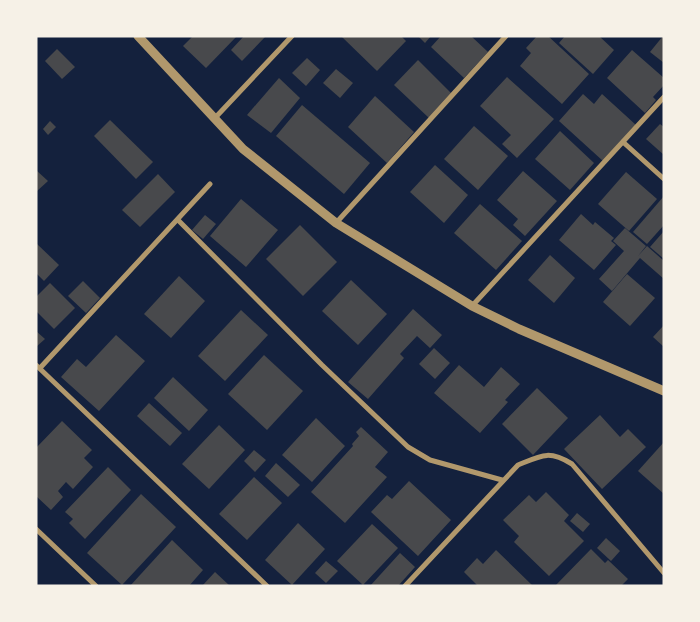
<svg xmlns="http://www.w3.org/2000/svg" width="700" height="622" viewBox="0 0 700 622" font-family="'DejaVu Sans',sans-serif">
<style>
.building{fill:#48494c}
.lines{fill:none;stroke-linecap:round;stroke-linejoin:round}
.minor{stroke:#b1986c;stroke-width:5}
.tertiary{stroke:#b1986c;stroke-width:9}
</style>
<rect width="100%" height="100%" fill="#14213d"/>
<g class="building">
<polygon points="193,36 237,36 206,68 183,46"/>
<polygon points="244,36 266,36 242,61 231,50"/>
<polygon points="341,36 401,36 406,41 377,71"/>
<polygon points="418,36 431,36 425,43"/>
<polygon points="441,36 471,36 488,52 464,78 431,47"/>
<polygon points="537,36 548,36 589,74 562,104 520,66 531,53 526,48"/>
<polygon points="565,36 599,36 614,50 593,74 559,43"/>
<polygon points="663,36 664,36 664,63 650,52"/>
<polygon points="57,49 75,67 62,79 45,61"/>
<polygon points="632,50 664,78 664,85 653,97 656,100 645,113 607,78"/>
<polygon points="307,58 320,70 306,86 292,73"/>
<polygon points="418,60 452,94 429,118 394,85"/>
<polygon points="336,69 353,83 340,98 323,83"/>
<polygon points="507,77 554,119 517,158 502,144 511,135 480,106"/>
<polygon points="279,78 300,98 271,133 247,115"/>
<polygon points="583,94 594,104 602,94 636,125 603,161 559,121"/>
<polygon points="375,96 414,132 387,163 348,127"/>
<polygon points="302,105 370,163 344,194 276,136"/>
<polygon points="110,120 153,162 136,179 94,136"/>
<polygon points="50,121 56,127 48,135 43,129"/>
<polygon points="660,124 664,127 664,155 646,139"/>
<polygon points="474,126 508,156 478,190 444,159"/>
<polygon points="560,131 594,163 570,190 535,159"/>
<polygon points="435,165 468,195 444,223 410,192"/>
<polygon points="36,170 48,181 36,192"/>
<polygon points="523,171 557,201 525,236 513,225 518,219 497,200"/>
<polygon points="626,172 657,199 629,231 598,204"/>
<polygon points="158,174 175,192 140,227 122,210"/>
<polygon points="664,196 664,225 647,244 633,232"/>
<polygon points="241,199 278,230 246,267 210,236"/>
<polygon points="480,204 522,241 496,270 454,233"/>
<polygon points="581,214 593,225 595,222 614,238 611,241 616,245 594,270 559,240"/>
<polygon points="205,215 216,224 203,239 192,230"/>
<polygon points="300,225 337,262 303,296 266,259"/>
<polygon points="625,228 646,246 638,256 647,246 664,261 664,279 640,258 612,291 599,279 624,251 613,241"/>
<polygon points="664,231 664,259 650,247"/>
<polygon points="36,243 59,265 44,281 36,273"/>
<polygon points="550,255 575,278 554,303 528,280"/>
<polygon points="627,274 655,298 630,326 603,302"/>
<polygon points="179,276 205,301 171,338 144,314"/>
<polygon points="351,280 387,314 358,345 322,311"/>
<polygon points="83,281 100,298 86,313 68,296"/>
<polygon points="50,283 75,308 54,329 36,311 36,297"/>
<polygon points="413,309 442,335 430,348 417,336 400,354 404,358 368,399 348,382"/>
<polygon points="241,310 268,335 225,381 198,356"/>
<polygon points="664,325 664,347 653,337"/>
<polygon points="36,331 45,339 36,347"/>
<polygon points="116,335 145,361 99,411 61,377 77,359 86,367"/>
<polygon points="434,348 450,363 435,379 419,364"/>
<polygon points="264,355 303,391 267,430 228,394"/>
<polygon points="459,365 484,387 501,367 520,384 505,400 508,402 480,433 434,393"/>
<polygon points="173,377 208,410 189,431 154,398"/>
<polygon points="537,388 568,418 533,455 502,424"/>
<polygon points="149,403 182,433 170,446 137,416"/>
<polygon points="600,415 620,437 628,429 646,447 602,489 564,449"/>
<polygon points="316,418 345,446 312,482 282,455"/>
<polygon points="62,421 92,450 84,458 93,467 73,489 66,482 58,491 63,497 51,510 36,496 36,448"/>
<polygon points="219,425 245,450 209,489 182,464"/>
<polygon points="361,427 388,452 375,467 387,477 345,523 311,492 353,446 352,444 359,436 356,432"/>
<polygon points="664,442 664,494 638,471"/>
<polygon points="254,450 266,460 255,472 244,461"/>
<polygon points="276,463 300,485 288,497 265,476"/>
<polygon points="108,467 131,490 85,539 69,523 73,519 65,512"/>
<polygon points="254,477 282,503 247,540 219,514"/>
<polygon points="409,481 451,520 418,556 371,512 387,495 392,499"/>
<polygon points="546,492 569,515 564,521 584,541 549,576 514,542 519,536 503,520 529,495 536,502"/>
<polygon points="141,494 176,527 122,585 87,553"/>
<polygon points="577,513 590,524 583,532 570,521"/>
<polygon points="298,523 325,549 292,585 265,560"/>
<polygon points="372,524 398,548 363,585 337,561"/>
<polygon points="606,538 620,551 611,561 597,548"/>
<polygon points="172,540 203,570 189,586 130,586"/>
<polygon points="591,549 605,563 608,560 628,579 621,586 555,586"/>
<polygon points="496,550 533,586 478,586 464,572 477,558 483,564"/>
<polygon points="400,553 415,567 398,586 370,586"/>
<polygon points="326,561 338,571 326,583 315,573"/>
<polygon points="215,572 230,586 202,586"/>
</g>
<g class="lines">
<g class="minor">
<polyline points="214,119 292,36"/>
<polyline points="623,142 664,179"/>
<polyline points="178,220 322,365 408,447 430,460 502,480"/>
<polyline points="336,223 506,36"/>
<polyline points="472,306 664,97"/>
<polyline points="36,365 267,586"/>
<polyline points="40,368 210,184"/>
<polyline points="36,529 96,586"/>
<path d="M405 586 518 465C542 455 549 450 572 464L664 573"/>
</g>
<polyline class="tertiary" points="138,36 243,149 336,223 472,306 519,329 664,391"/>
</g>
<rect width="700" height="622" fill="none" stroke="#f6f1e7" stroke-width="75"/>
</svg>
